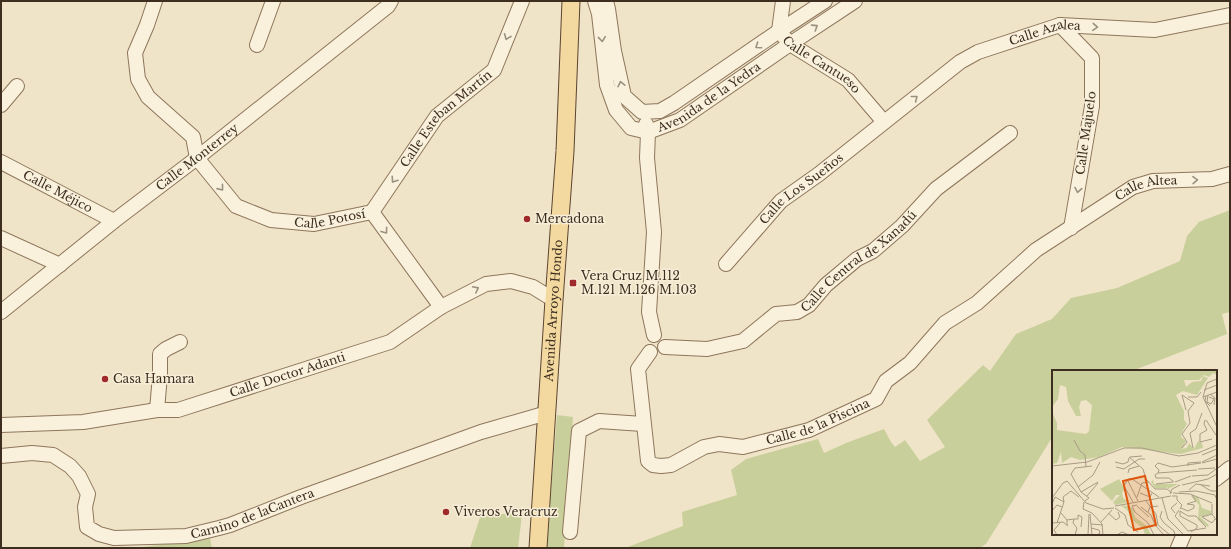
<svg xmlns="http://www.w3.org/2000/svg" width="1231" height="549" viewBox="0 0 1231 549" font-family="'Libre Baskerville',serif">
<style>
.green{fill:#c9cf9b}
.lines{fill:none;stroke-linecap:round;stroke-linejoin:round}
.minor-casing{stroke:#8d765c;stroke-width:16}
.major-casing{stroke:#5b4430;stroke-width:19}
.minor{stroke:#faf1dc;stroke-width:14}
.major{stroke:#f3d9a0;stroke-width:17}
.oneway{stroke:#9c907e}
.poi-dot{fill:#9e2a2b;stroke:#f7eed8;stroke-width:1.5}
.labels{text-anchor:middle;stroke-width:3;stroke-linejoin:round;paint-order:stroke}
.street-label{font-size:12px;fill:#3d2e20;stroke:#f7eed8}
.poi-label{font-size:12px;fill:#3d2e20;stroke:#f7eed8;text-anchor:start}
.inset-road{fill:none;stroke:#a89b85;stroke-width:1}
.view{fill:#df570d;fill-opacity:0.15;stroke:#df570d;stroke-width:2}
.inset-edge{fill:none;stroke:#3d2e20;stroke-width:2}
</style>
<rect width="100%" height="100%" fill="#f0e4c8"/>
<g class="green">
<polygon points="1230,210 1230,312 1222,314 1227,334 1132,371 1053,371 1053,436 986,544 979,548 625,548 683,526 682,512 737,495 731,470 746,459 818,439 824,453 846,443 884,429 891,442 895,447 905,440 920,461 945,447 927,420 983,365 990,371 1016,334 1052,319 1071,298 1117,288 1180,261 1187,236 1199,222"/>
<polygon points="557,415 573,417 564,548 546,548"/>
<polygon points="481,514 522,514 518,548 470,548"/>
<polygon points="210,538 212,548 135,548"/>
</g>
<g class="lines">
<defs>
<g id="minor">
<path id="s1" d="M155 1 147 25 135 53 138 79 148 97 193 137 197 158 236 206 271 220 314 224 372 212 441 307"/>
<path id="s2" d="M595 1 599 14 607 85 616 110 631 128 648 132 680 120 790 44 855 1"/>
<polyline points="606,1 608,9 614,51 624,96 642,112 660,111 674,103 779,31 825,1"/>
<path id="s3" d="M783 1 779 31 790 44 848 80 884 122"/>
<polyline points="1060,25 1092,58 1092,106 1071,228"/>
<polyline points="257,45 273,1"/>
<polyline points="1,105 17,86"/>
<polyline points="646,124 648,132 647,158 654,232 649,312 654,335"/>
<path id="s4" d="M1 162 114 221"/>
<path id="s5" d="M372 212 437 116 494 70 522 1"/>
<polyline points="1,238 60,265"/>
<path id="s6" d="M726 264 781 201 819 174 960 62 978 52 1060 25 1155 30 1230 15"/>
<path id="s7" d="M1 312 114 221 197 158 388 6 391 1"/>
<path id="s8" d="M665 347 707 349 743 341 776 314 797 312 809 305 826 285 857 259 873 251 902 226 936 189 1010 133"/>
<path id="s9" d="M650 352 638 369 648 461 653 465 661 466 671 465 704 447 719 444 743 447 809 430 876 399 886 381 910 363 945 323 977 303 1036 250 1133 187 1153 181 1212 179 1230 174"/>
<polyline points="157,410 160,375 160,354 166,349 180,342"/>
<path id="s10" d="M1 425 83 422 157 410H178L390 342 441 307 486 284 511 281 533 287 554 300"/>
<path id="s11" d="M1 456 32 453 53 455 70 466 79 476 88 494 85 507 87 527 99 534 114 538 186 536 219 528 230 525 301 497 481 432 547 413"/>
<polyline points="1216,479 1230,468"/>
<polyline points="570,532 579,431 599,421 643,424"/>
<polyline points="1178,548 1184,534"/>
</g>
<g id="major">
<path id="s12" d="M538 548 554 300 565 151 571 1"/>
</g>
</defs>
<use href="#minor" class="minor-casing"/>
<use href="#major" class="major-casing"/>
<use href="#minor" class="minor"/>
<use href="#major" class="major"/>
</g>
<defs><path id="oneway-chevron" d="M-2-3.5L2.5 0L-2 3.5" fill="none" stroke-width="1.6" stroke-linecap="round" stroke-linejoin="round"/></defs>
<g class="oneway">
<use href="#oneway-chevron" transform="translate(815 27) rotate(-33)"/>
<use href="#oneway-chevron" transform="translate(1095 27) rotate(3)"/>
<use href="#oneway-chevron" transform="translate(507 37) rotate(112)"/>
<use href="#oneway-chevron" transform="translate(602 39) rotate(84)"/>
<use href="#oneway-chevron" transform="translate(758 46) rotate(145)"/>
<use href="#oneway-chevron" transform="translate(621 84) rotate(-103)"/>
<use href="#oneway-chevron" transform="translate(915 98) rotate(-38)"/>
<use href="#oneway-chevron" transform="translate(394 180) rotate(124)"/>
<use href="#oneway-chevron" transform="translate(1195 180) rotate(-1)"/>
<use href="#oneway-chevron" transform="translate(221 188) rotate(51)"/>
<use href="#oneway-chevron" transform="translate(1078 190) rotate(100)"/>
<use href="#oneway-chevron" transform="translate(385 231) rotate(54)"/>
<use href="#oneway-chevron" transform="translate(476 289) rotate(-27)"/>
</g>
<g class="poi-dot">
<circle cx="527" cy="219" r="4"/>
<rect x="569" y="279" width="8" height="8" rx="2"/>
<circle cx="105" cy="379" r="4"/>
<circle cx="446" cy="512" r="4"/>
</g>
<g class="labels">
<g class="street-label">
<text dy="4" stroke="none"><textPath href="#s6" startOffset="401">Calle Azalea</textPath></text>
<text dy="4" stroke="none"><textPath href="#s3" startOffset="85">Calle Cantueso</textPath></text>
<text dy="4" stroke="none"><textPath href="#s2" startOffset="223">Avenida de la Yedra</textPath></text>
<text dy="4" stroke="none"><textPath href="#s5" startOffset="120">Calle Esteban Martín</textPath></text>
<text transform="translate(1086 133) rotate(-82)" y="4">Calle Majuelo</text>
<text dy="4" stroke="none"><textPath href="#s7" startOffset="250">Calle Monterrey</textPath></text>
<text dy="4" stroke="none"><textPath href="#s6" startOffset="107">Calle Los Sueños</textPath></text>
<text dy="4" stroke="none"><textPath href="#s4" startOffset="64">Calle Méjico</textPath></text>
<text dy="4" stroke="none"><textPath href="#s9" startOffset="706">Calle Altea</textPath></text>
<text dy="4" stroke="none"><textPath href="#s1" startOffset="343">Calle Potosí</textPath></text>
<text dy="4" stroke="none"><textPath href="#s8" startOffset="223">Calle Central de Xanadú</textPath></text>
<text dy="4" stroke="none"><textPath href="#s12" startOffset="238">Avenida Arroyo Hondo</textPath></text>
<text dy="4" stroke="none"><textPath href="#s10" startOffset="293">Calle Doctor Adanti</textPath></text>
<text dy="4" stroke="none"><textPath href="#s9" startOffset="294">Calle de la Piscina</textPath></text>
<text dy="4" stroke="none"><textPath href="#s11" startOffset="311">Camino de laCantera</textPath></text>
</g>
<g class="poi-label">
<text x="535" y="223">Mercadona</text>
<text x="581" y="280">Vera Cruz M.112<tspan x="581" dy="14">M.121 M.126 M.103</tspan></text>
<text x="113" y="383">Casa Hamara</text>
<text x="454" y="516">Viveros Veracruz</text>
</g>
</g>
<g transform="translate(1052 370)">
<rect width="165" height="165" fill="#f0e4c8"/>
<path d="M0 0H165V5L161 3 157 7 152 5 147 10H132L134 17 140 12 149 11 151 6 156 8 145 25 131 21 124 25 132 41V50L135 54 130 62 129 67 134 71 130 79 135 78 137 73 142 79 146 71 150 73 151 78 128 84 70 77 47 87 28 90 19 87 10 93 9 82 5 93 0 94V42L5 53V60L34 64 37 61 40 35 34 30 29 31 27 37 29 46H24L16 31 14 17 8 15 6 29 0 37ZM67 109 73 120 70 122 71 128 77 132 63 135 61 132 68 125H64L60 131 48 119ZM101 110 102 114H126L116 119 115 116V118H103L99 112ZM139 126 146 127 150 138 159 141V144L148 147 157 155 156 157 146 150 140 152 146 150 147 135ZM68 135 77 136 81 139 83 147 95 156 99 165H93L91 158 80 150 75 140Z" fill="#c9cf9b"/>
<path class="inset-road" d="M165 9 155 13 151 27 165 57M152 20 165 15M158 24 163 28 162 35M156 25 155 32 159 34 162 29 157 27M154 26 153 31 158 36M136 27H145L149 22M151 27 165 22M134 40 130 25 142 33M153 50 152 54 155 60 148 64V72L160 69M154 50 164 65M22 70 28 81 33 85 34 97M130 78 135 72 130 64 138 53 136 41 142 33M141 78 138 63 144 59 150 43M150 85 165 79M77 87 91 99 94 109 103 119H115L120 123M78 87 90 86M63 92 71 94 76 92 77 88M150 92 165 85M150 93 165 89M0 96 35 92 72 78H90L127 86 146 83 165 75M136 96V93L149 92M64 97 72 99 87 89H93M146 99 163 98M76 103 77 99 87 96M106 103 107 100 103 96 106 93 120 97 149 93M106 103 145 100M106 103 103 105 104 108H117L122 112M140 106 156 105 164 99M76 109H80L107 127M76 109 72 116 81 132M76 111 86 131M123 112 139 106M104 114 121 112M130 115 156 109 165 104M149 115 159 121H165M26 117 41 105 48 92M137 120 144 114 158 116M29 122 46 112M127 122 144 121 163 125 164 128M88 123 98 127 100 123M121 123 138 124 160 133M118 124 120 119 128 115M35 126 46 113M120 126H125V130L130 135 128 139M85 127 90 113 97 112M0 128 11 113 15 111 34 133 51 139 62 138M110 128 116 149 132 165M33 131 37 128 29 122 19 104 23 98 40 96M94 131 104 144 106 155 118 165M12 132 11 127 19 121 27 127M32 132 31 139 40 143 50 154 51 165M0 134 3 127 12 132 5 153M160 134V144L165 151M85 135 80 136 83 142 96 153 102 165M63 136 119 126M85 136 97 147M89 137 99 145 103 155 112 165M63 138 73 145 76 155 86 162M129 138 136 141 142 138V135L135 134 144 131 140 125M127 140 123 146 136 161 154 158M0 141 5 135 10 137M110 141 108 147 112 153 122 161 123 165M128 141V146L145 155V158L139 162M128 141 136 146H144L154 157M96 142 98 137 106 136M9 143 15 150V155M56 143 64 150 68 147 66 142M123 143 119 138 125 133M38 144 40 165M160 144 150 147 160 153 163 149M22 149H26V145L30 147 29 157M15 150 22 149 21 153 25 158 23 165M49 152 60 140M0 153 11 152 16 156M39 154 51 155M39 158 47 160 48 163 45 165M5 165 2 160 8 153M36 165 37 144M65 165 70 162 77 165"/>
<path class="view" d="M93 106 104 155 82 160 71 111Z"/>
<rect width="165" height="165" class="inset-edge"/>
</g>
<rect width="1231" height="549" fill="none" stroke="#3d2e20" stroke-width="4"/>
</svg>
